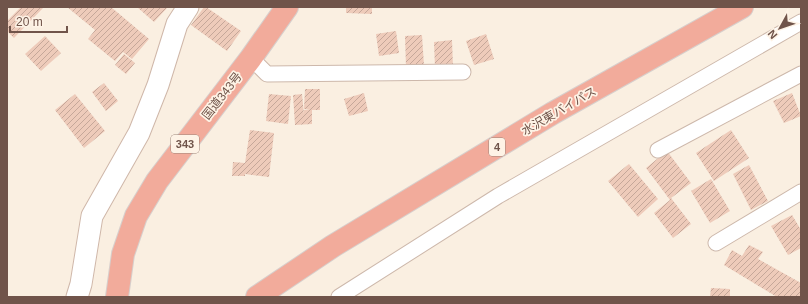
<svg xmlns="http://www.w3.org/2000/svg" width="808" height="304" viewBox="0 0 808 304" font-family="Helvetica,'Noto Sans JP',sans-serif">
<style>
.building{fill:url(#building-hatch)}
.lines{fill:none;stroke-linecap:round;stroke-linejoin:round}
.street-casing{stroke:#cdb8ab;stroke-width:17}
.secondary-casing{stroke:#cfb7a9;stroke-width:23}
.highway-casing{stroke:#d7cfcc;stroke-width:24}
.street{stroke:#fff;stroke-width:15}
.secondary{stroke:#fff;stroke-width:21}
.highway{stroke:#f2ab9b;stroke-width:22}
.labels{text-anchor:middle;stroke-width:3.5;stroke-linejoin:round;paint-order:stroke}
.shield{fill:#fef3e6;stroke:#9b8479;stroke-width:1}
.shield-label{font-size:11px;font-weight:bold;fill:#70544a}
.street-label{font-size:12px;fill:#70544a;stroke:#fef3e6}
</style>
<defs>
<pattern id="building-hatch" width="6" height="6" patternUnits="userSpaceOnUse"><rect width="6" height="6" fill="#eecbba"/><path d="M-1 1l2-2M0 6l6-6M5 7l2-2" fill="none" stroke="#c5a799"/></pattern>
</defs>
<rect width="100%" height="100%" fill="#faefe1"/>
<g class="building">
<polygon points="21,7 44,7 14,38 7,31 7,21"/>
<polygon points="67,7 111,7 149,39 132,59 123,52 115,61 88,39 95,30"/>
<polygon points="137,7 168,7 154,22"/>
<polygon points="204,7 206,7 241,31 227,51 191,25"/>
<polygon points="346,7 372,7 372,14 346,13"/>
<polygon points="396,31 399,53 379,56 376,34"/>
<polygon points="486,34 494,59 474,65 466,41"/>
<polygon points="422,35 424,66 406,67 405,36"/>
<polygon points="45,36 61,53 41,71 25,54"/>
<polygon points="452,40 453,67 435,68 434,42"/>
<polygon points="124,54 135,63 126,74 115,65"/>
<polygon points="104,83 118,101 106,111 92,92"/>
<polygon points="305,89 320,89 320,110 312,110 312,124 295,125 293,95 302,94 304,114 304,110 310,110 304,109"/>
<polygon points="364,93 368,111 349,116 344,99"/>
<polygon points="792,93 801,116 784,123 773,101"/>
<polygon points="75,94 105,131 84,148 55,110"/>
<polygon points="269,94 291,96 288,124 266,121"/>
<polygon points="250,130 274,133 269,177 245,174 245,176 232,176 233,162 245,163"/>
<polygon points="731,130 749,158 714,181 696,153"/>
<polygon points="667,151 691,183 671,198 691,224 673,238 654,213 670,200 646,168"/>
<polygon points="629,164 658,199 638,217 608,181"/>
<polygon points="749,165 768,201 751,210 733,174"/>
<polygon points="711,179 730,211 710,223 691,191"/>
<polygon points="792,215 801,230 801,248 788,255 771,226"/>
<polygon points="749,245 763,252 758,259 801,283 801,297 777,297 724,265 732,250 742,256"/>
<polygon points="711,288 730,289 730,297 710,297"/>
</g>
<g class="lines">
<defs>
<g id="street">
<polyline points="251,58 267,74 463,72"/>
<polyline points="658,150 801,74"/>
<polyline points="716,243 801,192"/>
<polyline points="339,297 498,196 801,22"/>
</g>
<polyline id="secondary" points="77,297 81,284 92,216 139,133 158,85 177,24 188,7"/>
<g id="highway">
<polyline points="117,297 123,254 136,216 157,181 251,58 287,7"/>
<polyline points="257,297 333,246 553,113 742,7"/>
</g>
</defs>
<use href="#street" class="street-casing"/>
<use href="#secondary" class="secondary-casing"/>
<use href="#highway" class="highway-casing"/>
<use href="#street" class="street"/>
<use href="#secondary" class="secondary"/>
<use href="#highway" class="highway"/>
</g>
<g class="labels">
<g class="shield">
<rect x="171" y="135" width="28" height="18" rx="3"/>
<rect x="489" y="138" width="16" height="18" rx="3"/>
</g>
<g class="shield-label">
<text x="185" y="148">343</text>
<text x="497" y="151">4</text>
</g>
<g class="street-label">
<text transform="translate(222 96) rotate(-52)" y="4">国道343号</text>
<text transform="translate(559 111) rotate(-30)" y="4">水沢東バイパス</text>
</g>
</g>
<rect width="808" height="304" fill="none" stroke="#70544a" stroke-width="16"/>
<g transform="translate(780 28) rotate(230)" stroke="#fef3e6" stroke-width="3" paint-order="stroke">
<path d="M0-3L7 15L0 10L-7 15Z" fill="#70544a"/>
<text y="-6" font-size="11" font-weight="bold" text-anchor="middle" fill="#70544a">N</text>
</g>
<path d="M10 26v6h57v-6" fill="none" stroke="#70544a" stroke-width="2"/>
<text x="16" y="26" font-size="12" fill="#70544a" stroke="#fef3e6" stroke-width="3" paint-order="stroke">20 m</text>
</svg>
